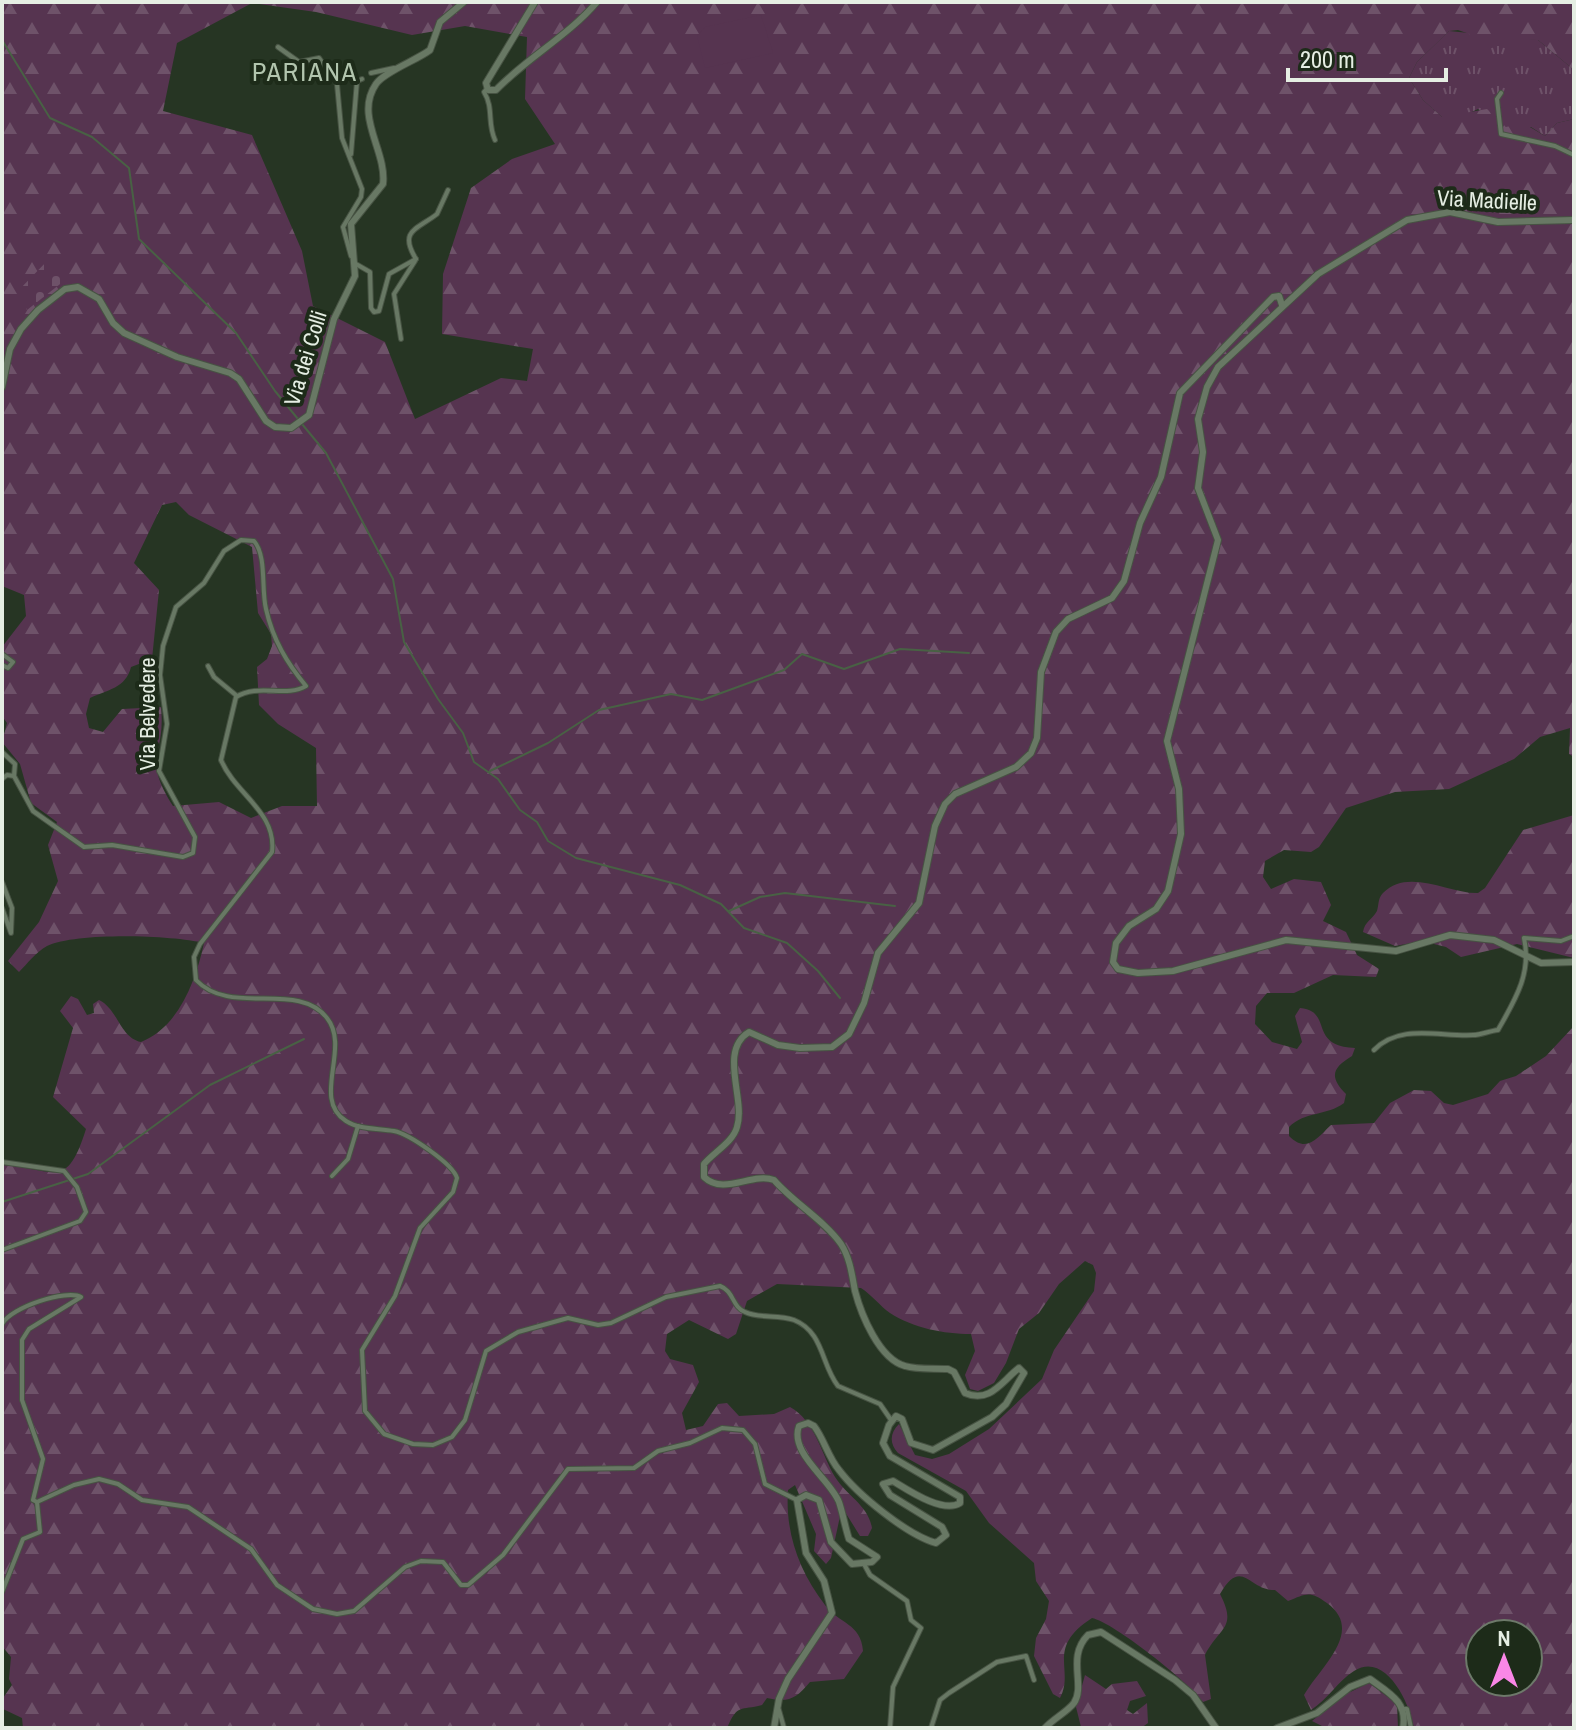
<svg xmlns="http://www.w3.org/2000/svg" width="1576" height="1730" viewBox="0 0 1576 1730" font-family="'Archivo Narrow',sans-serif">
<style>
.grass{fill:url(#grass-tufts)}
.forest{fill:url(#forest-firs);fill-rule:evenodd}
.cemetery{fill:url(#cemetery-stones)}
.garden{fill:#563450}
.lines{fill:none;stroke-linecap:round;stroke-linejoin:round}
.stream{stroke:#486144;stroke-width:2}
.street-casing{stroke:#475343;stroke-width:6}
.secondary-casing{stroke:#475343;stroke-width:8}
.street{stroke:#687864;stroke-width:4}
.secondary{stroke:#687864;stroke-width:6}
.labels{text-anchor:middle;stroke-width:8;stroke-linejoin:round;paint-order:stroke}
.street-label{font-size:22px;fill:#e5eee3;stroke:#1d2b19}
.quarter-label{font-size:26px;letter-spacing:2px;fill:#b2c5ae;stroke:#1d2b19}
</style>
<defs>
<pattern id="grass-tufts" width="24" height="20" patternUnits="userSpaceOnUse" patternTransform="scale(2)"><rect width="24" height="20" fill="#563450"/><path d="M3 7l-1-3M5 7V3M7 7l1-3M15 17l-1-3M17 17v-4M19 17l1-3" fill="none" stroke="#6e5269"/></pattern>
<pattern id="forest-firs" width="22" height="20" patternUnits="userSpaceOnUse" patternTransform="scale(2)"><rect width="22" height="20" fill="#563450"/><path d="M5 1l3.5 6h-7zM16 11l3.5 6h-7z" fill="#6e5269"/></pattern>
<pattern id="cemetery-stones" width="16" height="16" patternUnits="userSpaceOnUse" patternTransform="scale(2)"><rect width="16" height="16" fill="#563450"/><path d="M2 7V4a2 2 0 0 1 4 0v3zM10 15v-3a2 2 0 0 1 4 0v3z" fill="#6e5269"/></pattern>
</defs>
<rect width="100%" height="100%" fill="#263523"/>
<polygon class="grass" points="1449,31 1538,40 1574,70 1574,119 1557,123 1545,136 1531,127 1506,127 1478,109 1461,117 1442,117 1423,100 1409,78 1417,62"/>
<g class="forest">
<path d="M2 2H1574V70L1538 40 1484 39 1458 30 1449 31 1443 37 1417 62 1409 78 1423 100 1442 117 1487 109 1506 127 1523 123 1545 136 1557 123 1574 119V757L1569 754 1570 728 1540 737 1514 759 1449 789 1395 792 1346 808 1319 847 1311 852 1284 850 1265 861 1263 877 1271 889 1294 879 1321 882 1331 905 1323 921 1346 932 1357 955 1379 969 1376 977 1333 975 1294 993H1267L1256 1006 1255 1024 1272 1042 1297 1049 1302 1042 1295 1016 1300 1008C1334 1011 1307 1046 1355 1048L1352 1056C1332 1068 1329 1077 1346 1094L1344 1103C1327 1116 1305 1111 1289 1127V1136C1307 1154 1317 1138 1331 1125L1374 1123 1390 1103 1414 1090 1431 1091 1444 1103 1453 1105 1488 1094 1500 1081 1516 1076 1546 1056 1574 1026V1728H1414C1410 1704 1386 1651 1354 1671 1338 1681 1328 1699 1311 1710L1304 1695C1321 1666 1365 1631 1327 1603 1309 1590 1306 1594 1288 1601L1275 1590C1249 1591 1242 1556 1220 1594 1238 1629 1219 1627 1205 1655L1211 1699 1203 1702C1190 1683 1113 1622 1092 1618 1045 1648 1075 1670 1060 1698L1053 1694 1034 1656 1036 1638 1046 1619 1049 1601 1036 1581 1034 1563 989 1523 966 1491 898 1453C889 1443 890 1433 899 1424L915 1455 932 1459 949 1454 989 1429 1042 1379 1054 1350 1094 1291 1096 1273 1093 1265 1085 1261 1059 1284 1039 1313 1019 1329 1006 1363 994 1383 978 1391 970 1389 965 1375 975 1351 971 1334C944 1334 913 1328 890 1313 880 1306 872 1295 861 1288L777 1284 747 1301 736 1334 728 1339 689 1320 667 1334 665 1351 670 1359 693 1365 699 1382 682 1413 686 1430 703 1426 718 1404 727 1403 739 1416 774 1414 790 1407C815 1421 821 1453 835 1477 847 1496 868 1505 872 1528L868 1536H860L842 1507 831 1558 826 1564 814 1551 816 1534 795 1485 788 1490C785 1533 799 1571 825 1605 839 1624 861 1623 863 1651L844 1679 810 1682C796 1699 788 1703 767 1698L762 1705C740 1711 738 1703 727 1728H23L22 1718 3 1709V1698L12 1685 9 1679 11 1657 2 1646V1165C54 1168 66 1193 86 1129L53 1097 73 1028 60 1011 71 996 78 999 87 1015 94 1013 93 1004 99 1000C118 1009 120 1038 141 1042 179 1027 196 980 204 943 172 935 76 932 47 946 36 952 27 964 19 972L8 961 39 922 58 881 48 845 57 822 31 803 20 764 2 742 7 723 2 716V647L26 616 24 595 2 586ZM252 3 316 12 412 35 465 26 527 37 525 99 555 144 512 159 471 188 443 274 442 334 533 349 527 381 501 378 415 419 385 342 313 306 302 251 252 135 163 111 177 43ZM176 502 189 515 252 547 258 613 271 634 272 646 267 659 257 667 259 705 278 724 316 748 317 806H282L251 818 219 802 173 806C141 755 166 757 161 707L122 709 103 732 89 728 86 714 90 698C107 690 126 688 131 667L152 659 159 590 134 563 162 505ZM1480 1634H1528V1682H1480Z"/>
<path d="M1574 815V958L1517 944 1461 957 1446 947 1422 941 1395 946 1363 932C1365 921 1372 920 1377 911 1379 904 1378 898 1383 893 1408 867 1450 894 1478 893L1485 888 1523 830Z"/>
<polygon points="1085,1675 1106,1689 1112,1684 1137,1681 1146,1696 1130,1701 1127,1710 1133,1714 1147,1703 1148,1723 1141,1728 1081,1727 1076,1707"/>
<polygon points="1369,1683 1397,1704 1398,1728 1326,1728 1312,1721 1344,1695"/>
</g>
<polygon class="cemetery" points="52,256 69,277 27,310 17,292"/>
<polygon class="garden" points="761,15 773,53 705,68 697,36 705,27"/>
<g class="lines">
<g class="stream">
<polyline points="2,40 50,118 92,137 129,168 139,239 236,333 275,391 298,419"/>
<polyline points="302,424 326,453 393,579 404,642 438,699 463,733 474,762 498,779 520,810 537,822 548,841 576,858 680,885 721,904 744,928 787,943 818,971 840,998"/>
<polyline points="490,771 548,743 599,710 671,694 702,700 784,670 802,654 844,669 900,649 969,653"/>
<polyline points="729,911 760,897 785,893 895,906"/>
<polyline points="2,1202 88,1174 210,1085 304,1039"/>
</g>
<defs>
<g id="street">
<polyline points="278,47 299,62 319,58 337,84 342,138 362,189 361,197 343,227 351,256"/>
<polyline points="371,73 394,68"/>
<path d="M487 89 484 92C494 108 487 123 495 140"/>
<polyline points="1501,93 1497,99 1501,134 1555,146 1574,155"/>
<polyline points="351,154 357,81 362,79"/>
<path d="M416 259C398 230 418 229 437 214L448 190"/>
<polyline points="356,264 370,272 371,308 374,312 379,311 389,274 416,259"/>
<polyline points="401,339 394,294 415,261"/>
<polyline points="2,654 13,662 8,668 2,665"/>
<polyline points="208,666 214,677 237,696"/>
<polyline points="2,752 15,764 14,776"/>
<path d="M2 779 7 775 14 776 33 811 84 847 112 845 183 857 193 853 195 837 159 771 167 724 160 675 163 646 176 607 204 583 224 551 241 540 254 541C267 556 261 589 266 609 273 640 287 663 306 686 286 698 258 683 236 697L221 760C235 794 277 812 272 852L200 944 194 957 196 980C231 1017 298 980 327 1018 351 1048 311 1099 346 1121 360 1130 379 1128 394 1131 409 1134 453 1164 457 1178L453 1192 420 1228 395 1296 362 1350 365 1411 384 1434 413 1444 433 1445 452 1437 465 1420 486 1351 518 1332 568 1318 598 1325 611 1323 666 1297 720 1286C734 1291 732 1307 745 1312 759 1319 778 1314 794 1320 824 1332 821 1365 838 1386L880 1404 891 1420"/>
<polyline points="2,882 12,908 11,933 2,908"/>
<path d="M1374 1050C1400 1023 1440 1037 1473 1035 1481 1035 1489 1031 1498 1030 1515 1000 1532 973 1524 938L1561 941 1574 936"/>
<polyline points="2,1162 64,1171 77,1187 86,1212 80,1221 2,1250"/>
<polyline points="332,1176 348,1159 358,1126"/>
<path d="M2 1324C11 1307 67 1289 81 1297L29 1329 22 1340V1400L43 1459 33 1500 37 1502 74 1485 99 1479 118 1484 142 1500 188 1507 251 1549 277 1585 313 1609 337 1614 354 1611 405 1567 421 1561 443 1562 461 1585H468L503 1555 568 1469 634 1468 658 1451 690 1443 722 1428 743 1430 755 1444 765 1484 797 1500"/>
<polyline points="864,1564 870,1575 907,1601 911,1620 921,1628 893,1687 890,1728"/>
<polyline points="2,1592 23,1539 40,1532 37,1502"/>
<polyline points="1403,1709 1407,1709 1411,1728"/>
<polyline points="779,1710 784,1728"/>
<polyline points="931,1728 940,1700 949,1693 997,1662 1026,1656 1034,1680"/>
</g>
<g id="secondary">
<path d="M535 2 486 83 488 90H496C527 58 568 36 597 2"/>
<polyline points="1574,220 1498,222 1450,212 1407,220 1318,274 1218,367 1207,387 1198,419 1203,452 1198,488 1218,540 1167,741 1179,789 1181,834 1168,891 1156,909 1129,926 1116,943 1113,962 1118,969 1138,973 1173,971 1286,940 1396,951 1450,935 1494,940 1541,963 1574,962"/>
<path d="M2 387 10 349 21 329 38 310 65 289 78 287 99 299 113 323 124 333 177 357 230 373 239 379 266 421 275 427 291 428 309 415 334 319 355 276 351 224 383 184C387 151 354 116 376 84 384 72 417 60 430 50L440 22 464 2"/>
<path d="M774 1728 779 1699 788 1679 832 1613 824 1581 806 1553 797 1500 806 1495 819 1500 831 1542 852 1564 872 1562 877 1557 849 1539C845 1527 843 1514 839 1502 830 1479 789 1453 799 1426L808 1423 814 1426C824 1439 828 1457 839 1470 857 1494 907 1535 936 1543L946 1535 942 1527 890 1495 883 1484 893 1481C908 1490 943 1514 960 1503V1497L890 1456 883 1443 889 1425 896 1416 902 1419 911 1443 933 1450 992 1417 1006 1404 1024 1373 1019 1368C1002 1381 990 1404 965 1393L954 1372 948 1369C934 1368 918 1370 905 1366 879 1359 861 1314 855 1291 852 1275 850 1258 841 1244 825 1221 793 1202 774 1180 752 1172 724 1196 704 1177V1164C714 1152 733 1142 737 1127 746 1099 718 1051 749 1032L778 1045 800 1048 832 1047 849 1034 864 1003 878 953 919 903 935 826 945 804 955 794 1016 767 1031 753 1037 738 1041 672 1056 632 1068 619 1112 598 1124 581 1140 523 1161 477 1180 393 1273 297 1279 296 1282 305"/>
<path d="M1045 1728C1053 1719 1067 1712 1074 1703 1086 1685 1066 1657 1088 1635L1101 1632 1175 1680 1193 1695 1216 1728"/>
<path d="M1277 1728 1317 1713 1350 1687 1370 1679C1389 1693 1408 1702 1403 1728"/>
</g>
</defs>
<use href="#street" class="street-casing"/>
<use href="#secondary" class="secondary-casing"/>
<use href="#street" class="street"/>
<use href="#secondary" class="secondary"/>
</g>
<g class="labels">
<g class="street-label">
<text transform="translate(1487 200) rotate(3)" y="8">Via Madielle</text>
<text transform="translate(305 358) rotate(-73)" y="8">Via dei Colli</text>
<text transform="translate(147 714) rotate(-90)" y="8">Via Belvedere</text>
</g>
<g class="quarter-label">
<text x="305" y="81">PARIANA</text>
</g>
</g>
<rect width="1576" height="1730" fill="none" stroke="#e5eee3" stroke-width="8"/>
<g transform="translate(1504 1658)"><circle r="38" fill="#1d2b19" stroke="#6d796a" stroke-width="2"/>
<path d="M0-6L14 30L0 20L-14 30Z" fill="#fa87e7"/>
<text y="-12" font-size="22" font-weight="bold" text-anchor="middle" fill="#e5eee3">N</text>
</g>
<path d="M1288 68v12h158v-12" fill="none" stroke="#e5eee3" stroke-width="4"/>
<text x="1300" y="68" font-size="24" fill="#e5eee3" stroke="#1d2b19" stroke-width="6" paint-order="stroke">200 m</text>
</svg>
